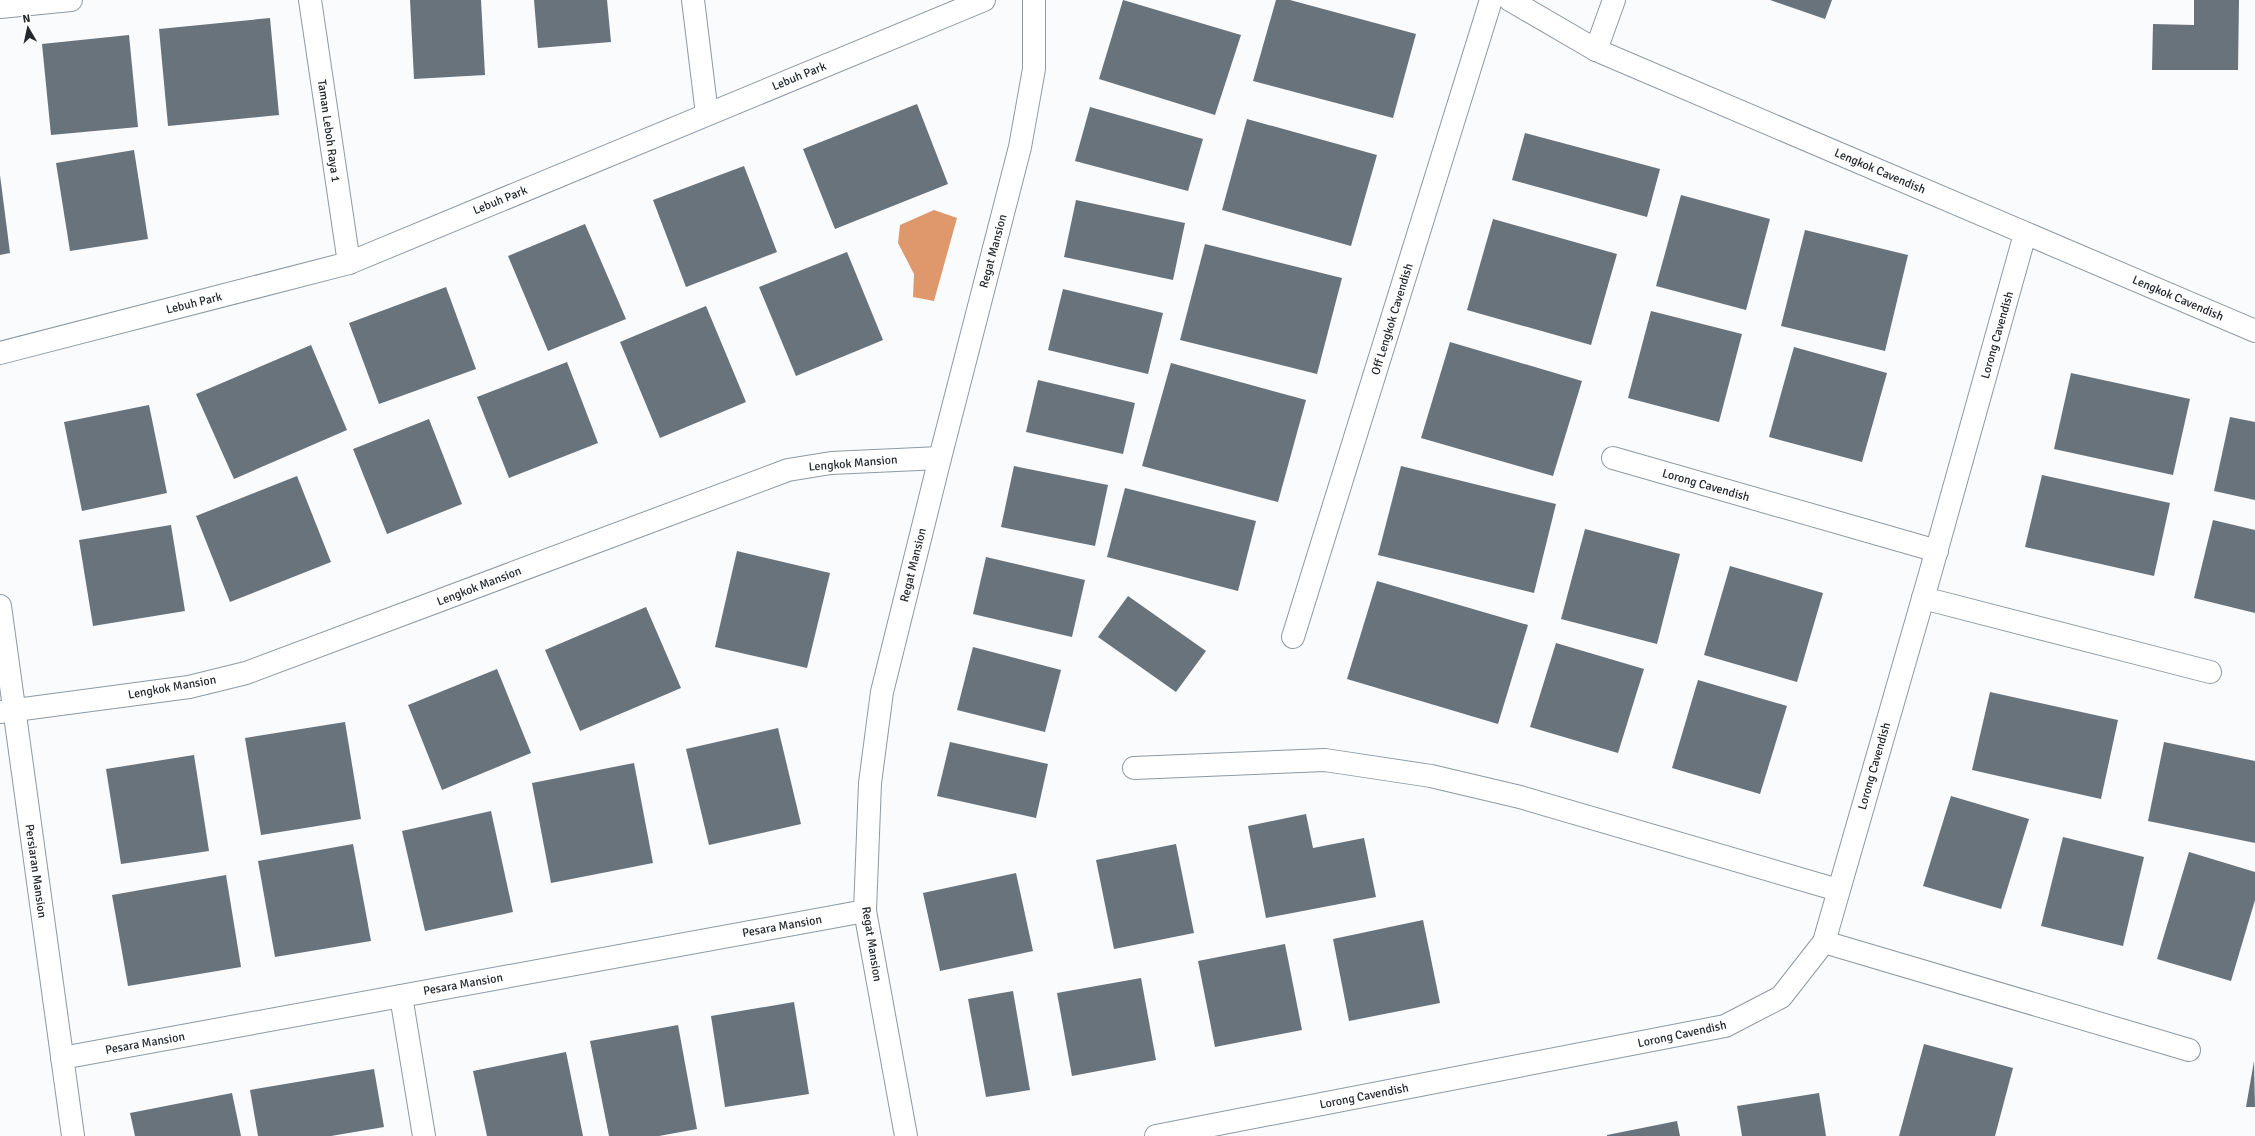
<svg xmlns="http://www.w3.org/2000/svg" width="2255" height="1136" viewBox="0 0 2255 1136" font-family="Signika,sans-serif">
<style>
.water{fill:#de986c}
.building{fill:#69737c}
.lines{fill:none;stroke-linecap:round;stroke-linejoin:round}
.minor-casing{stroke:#8e99a2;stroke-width:24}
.minor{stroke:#fff;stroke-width:22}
.labels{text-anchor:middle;stroke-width:3;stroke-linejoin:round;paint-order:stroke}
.street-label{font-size:12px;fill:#25292d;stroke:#fff}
</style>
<rect width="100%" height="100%" fill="#f9fbfd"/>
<polygon class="water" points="934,210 957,218 934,301 913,297 914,274 898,243 900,225"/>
<g class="building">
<polygon points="410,0 481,0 485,75 414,79"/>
<polygon points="534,0 607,0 611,42 538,48"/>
<polygon points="1123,0 1241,35 1215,115 1099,79"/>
<polygon points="1276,0 1290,0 1416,34 1393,118 1253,81"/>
<polygon points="1770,0 1832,0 1825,19"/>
<polygon points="2194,0 2239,0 2238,70 2152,70 2153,24 2194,25"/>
<polygon points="270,18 279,115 168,126 159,29"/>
<polygon points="129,35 138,127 51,135 42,44"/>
<polygon points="917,104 948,184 835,229 803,149"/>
<polygon points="1090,107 1203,139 1188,191 1075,161"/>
<polygon points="1247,119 1377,155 1351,246 1222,210"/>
<polygon points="1525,133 1660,169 1647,217 1512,180"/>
<polygon points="134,150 148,239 70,251 56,163"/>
<polygon points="744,166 777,252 686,287 653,200"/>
<polygon points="0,175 10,253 0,255"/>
<polygon points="1681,195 1770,219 1746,310 1656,286"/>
<polygon points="1076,200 1185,223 1173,280 1064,257"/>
<polygon points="1493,219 1617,254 1591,345 1467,310"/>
<polygon points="585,224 626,319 548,351 508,256"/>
<polygon points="1805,230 1908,255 1885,351 1781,326"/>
<polygon points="1205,244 1342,278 1317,374 1180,340"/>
<polygon points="847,252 883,340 796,376 759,287"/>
<polygon points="446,287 476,369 379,404 349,323"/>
<polygon points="1063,289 1163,313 1148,374 1048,350"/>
<polygon points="706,306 746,402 660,438 620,342"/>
<polygon points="1651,311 1742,334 1719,422 1628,398"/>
<polygon points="1450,342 1582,381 1553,476 1421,438"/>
<polygon points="311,345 347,430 234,479 196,394"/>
<polygon points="1794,347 1887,373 1862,462 1769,437"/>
<polygon points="567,362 598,443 509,478 477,397"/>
<polygon points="1171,363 1306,400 1278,502 1142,466"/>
<polygon points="2071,373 2190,399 2173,475 2054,449"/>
<polygon points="1038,380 1135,403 1123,454 1026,432"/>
<polygon points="149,405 167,493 82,511 64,422"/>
<polygon points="2230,417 2255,422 2255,500 2214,491"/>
<polygon points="429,419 462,504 387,534 353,449"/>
<polygon points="1014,466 1108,485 1095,546 1001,527"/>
<polygon points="1401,466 1556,504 1534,593 1378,555"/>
<polygon points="2042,475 2170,503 2154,576 2025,547"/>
<polygon points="297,476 331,562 230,602 196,516"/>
<polygon points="1125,488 1256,521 1238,591 1107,557"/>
<polygon points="2213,520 2255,530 2255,613 2194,598"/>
<polygon points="171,525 185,611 93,626 79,540"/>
<polygon points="1585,529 1680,554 1657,644 1561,619"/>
<polygon points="737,551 830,573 807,668 715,647"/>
<polygon points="986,557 1085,580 1072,637 973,614"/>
<polygon points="1730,566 1823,593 1797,682 1704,655"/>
<polygon points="1377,581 1528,625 1498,724 1347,679"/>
<polygon points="1128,596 1206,651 1176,692 1098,637"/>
<polygon points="646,607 681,688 580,731 545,650"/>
<polygon points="1556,643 1644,669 1618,753 1530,727"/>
<polygon points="973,647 1061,670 1045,732 957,710"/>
<polygon points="497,669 531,753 442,790 408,705"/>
<polygon points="1698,680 1787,706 1760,794 1672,768"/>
<polygon points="1990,692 2118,720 2101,799 1972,770"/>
<polygon points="345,722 361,819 261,835 245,738"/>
<polygon points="778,728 801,824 709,845 686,749"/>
<polygon points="950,742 1048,764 1036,818 937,796"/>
<polygon points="2164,742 2255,761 2255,843 2148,821"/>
<polygon points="194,755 209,851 121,864 106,769"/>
<polygon points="634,763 653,863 551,883 532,783"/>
<polygon points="1951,796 2029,819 2001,909 1923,886"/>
<polygon points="491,811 513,912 425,931 402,831"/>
<polygon points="1306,814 1313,848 1364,838 1376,897 1266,918 1248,826"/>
<polygon points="2063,837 2144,857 2123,946 2041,926"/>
<polygon points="353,844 371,941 275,957 258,861"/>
<polygon points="1176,844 1194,933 1114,949 1096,860"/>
<polygon points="2189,852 2255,872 2255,900 2231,981 2157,959"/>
<polygon points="1016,873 1033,951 940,971 923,893"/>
<polygon points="226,875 241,967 128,986 112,895"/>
<polygon points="1423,920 1440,1003 1349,1021 1333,939"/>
<polygon points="1285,944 1302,1030 1215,1047 1198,961"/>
<polygon points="1141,978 1156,1060 1072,1076 1057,993"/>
<polygon points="1013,991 1030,1090 986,1097 968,999"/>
<polygon points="794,1002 809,1094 725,1107 711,1016"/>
<polygon points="678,1025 697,1129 659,1136 609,1136 590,1041"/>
<polygon points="1924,1044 2013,1068 1995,1136 1899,1136"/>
<polygon points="566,1052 583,1136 487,1136 473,1071"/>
<polygon points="2254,1061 2255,1107 2246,1107"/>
<polygon points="374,1069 384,1127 331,1136 258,1136 250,1090"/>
<polygon points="232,1093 241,1136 135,1136 130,1113"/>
<polygon points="1819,1093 1826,1136 1742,1136 1737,1106"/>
<polygon points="1677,1121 1680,1136 1607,1136 1607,1135"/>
</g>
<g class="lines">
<defs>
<g id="minor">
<polyline points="310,0 349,263"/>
<polyline points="693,0 707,114"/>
<polyline points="1510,0 1596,50 2255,331"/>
<polyline points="0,7 71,0"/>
<polyline points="1596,50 1614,0"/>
<polyline points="0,353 349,263 984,0"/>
<polyline points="1613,458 1937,551"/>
<polyline points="1923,598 2210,672"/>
<polyline points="0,606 73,1136"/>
<polyline points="1293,637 1491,0"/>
<polyline points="0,712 189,687 246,673 788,470 831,463 940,458"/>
<polyline points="1134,768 1325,760 1431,776 1520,797 1838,890"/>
<polyline points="1824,942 2189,1050"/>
<polyline points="401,996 424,1136"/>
<polyline points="62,1058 865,911"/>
<polyline points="906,1136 865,911 870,783 882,692 940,458 1020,147 1034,69 1034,0"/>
<polyline points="1156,1136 1725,1026 1781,997 1824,942 1930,574 2025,234"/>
</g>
</defs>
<use href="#minor" class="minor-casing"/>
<use href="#minor" class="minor"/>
</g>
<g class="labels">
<g class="street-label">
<text transform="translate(799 76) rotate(-22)" y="4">Lebuh Park</text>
<text transform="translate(329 131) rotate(82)" y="4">Taman Leboh Raya 1</text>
<text transform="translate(1880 171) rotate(23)" y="4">Lengkok Cavendish</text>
<text transform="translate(500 200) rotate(-22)" y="4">Lebuh Park</text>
<text transform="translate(993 251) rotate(-75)" y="4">Regat Mansion</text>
<text transform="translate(2178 298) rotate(23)" y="4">Lengkok Cavendish</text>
<text transform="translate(194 303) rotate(-14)" y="4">Lebuh Park</text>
<text transform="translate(1392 319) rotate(-73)" y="4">Off Lengkok Cavendish</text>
<text transform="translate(1997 335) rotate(-74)" y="4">Lorong Cavendish</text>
<text transform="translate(853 463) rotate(-5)" y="4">Lengkok Mansion</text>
<text transform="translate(1706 485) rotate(16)" y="4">Lorong Cavendish</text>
<text transform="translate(913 565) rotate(-76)" y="4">Regat Mansion</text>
<text transform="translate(479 586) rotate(-21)" y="4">Lengkok Mansion</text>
<text transform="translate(172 687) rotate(-10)" y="4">Lengkok Mansion</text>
<text transform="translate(1874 766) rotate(-74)" y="4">Lorong Cavendish</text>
<text transform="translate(36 871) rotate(82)" y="4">Persiaran Mansion</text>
<text transform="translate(782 926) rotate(-10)" y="4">Pesara Mansion</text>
<text transform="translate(872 944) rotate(81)" y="4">Regat Mansion</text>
<text transform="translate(463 984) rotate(-10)" y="4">Pesara Mansion</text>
<text transform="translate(1682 1034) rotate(-12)" y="4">Lorong Cavendish</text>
<text transform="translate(145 1043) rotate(-10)" y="4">Pesara Mansion</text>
<text transform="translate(1364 1096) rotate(-11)" y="4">Lorong Cavendish</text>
</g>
</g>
<g transform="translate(28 28) rotate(351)" stroke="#ffffff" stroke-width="3" paint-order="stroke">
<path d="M0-3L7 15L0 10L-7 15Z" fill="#25292d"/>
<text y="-6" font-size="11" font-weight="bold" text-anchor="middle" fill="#25292d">N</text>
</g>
</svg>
